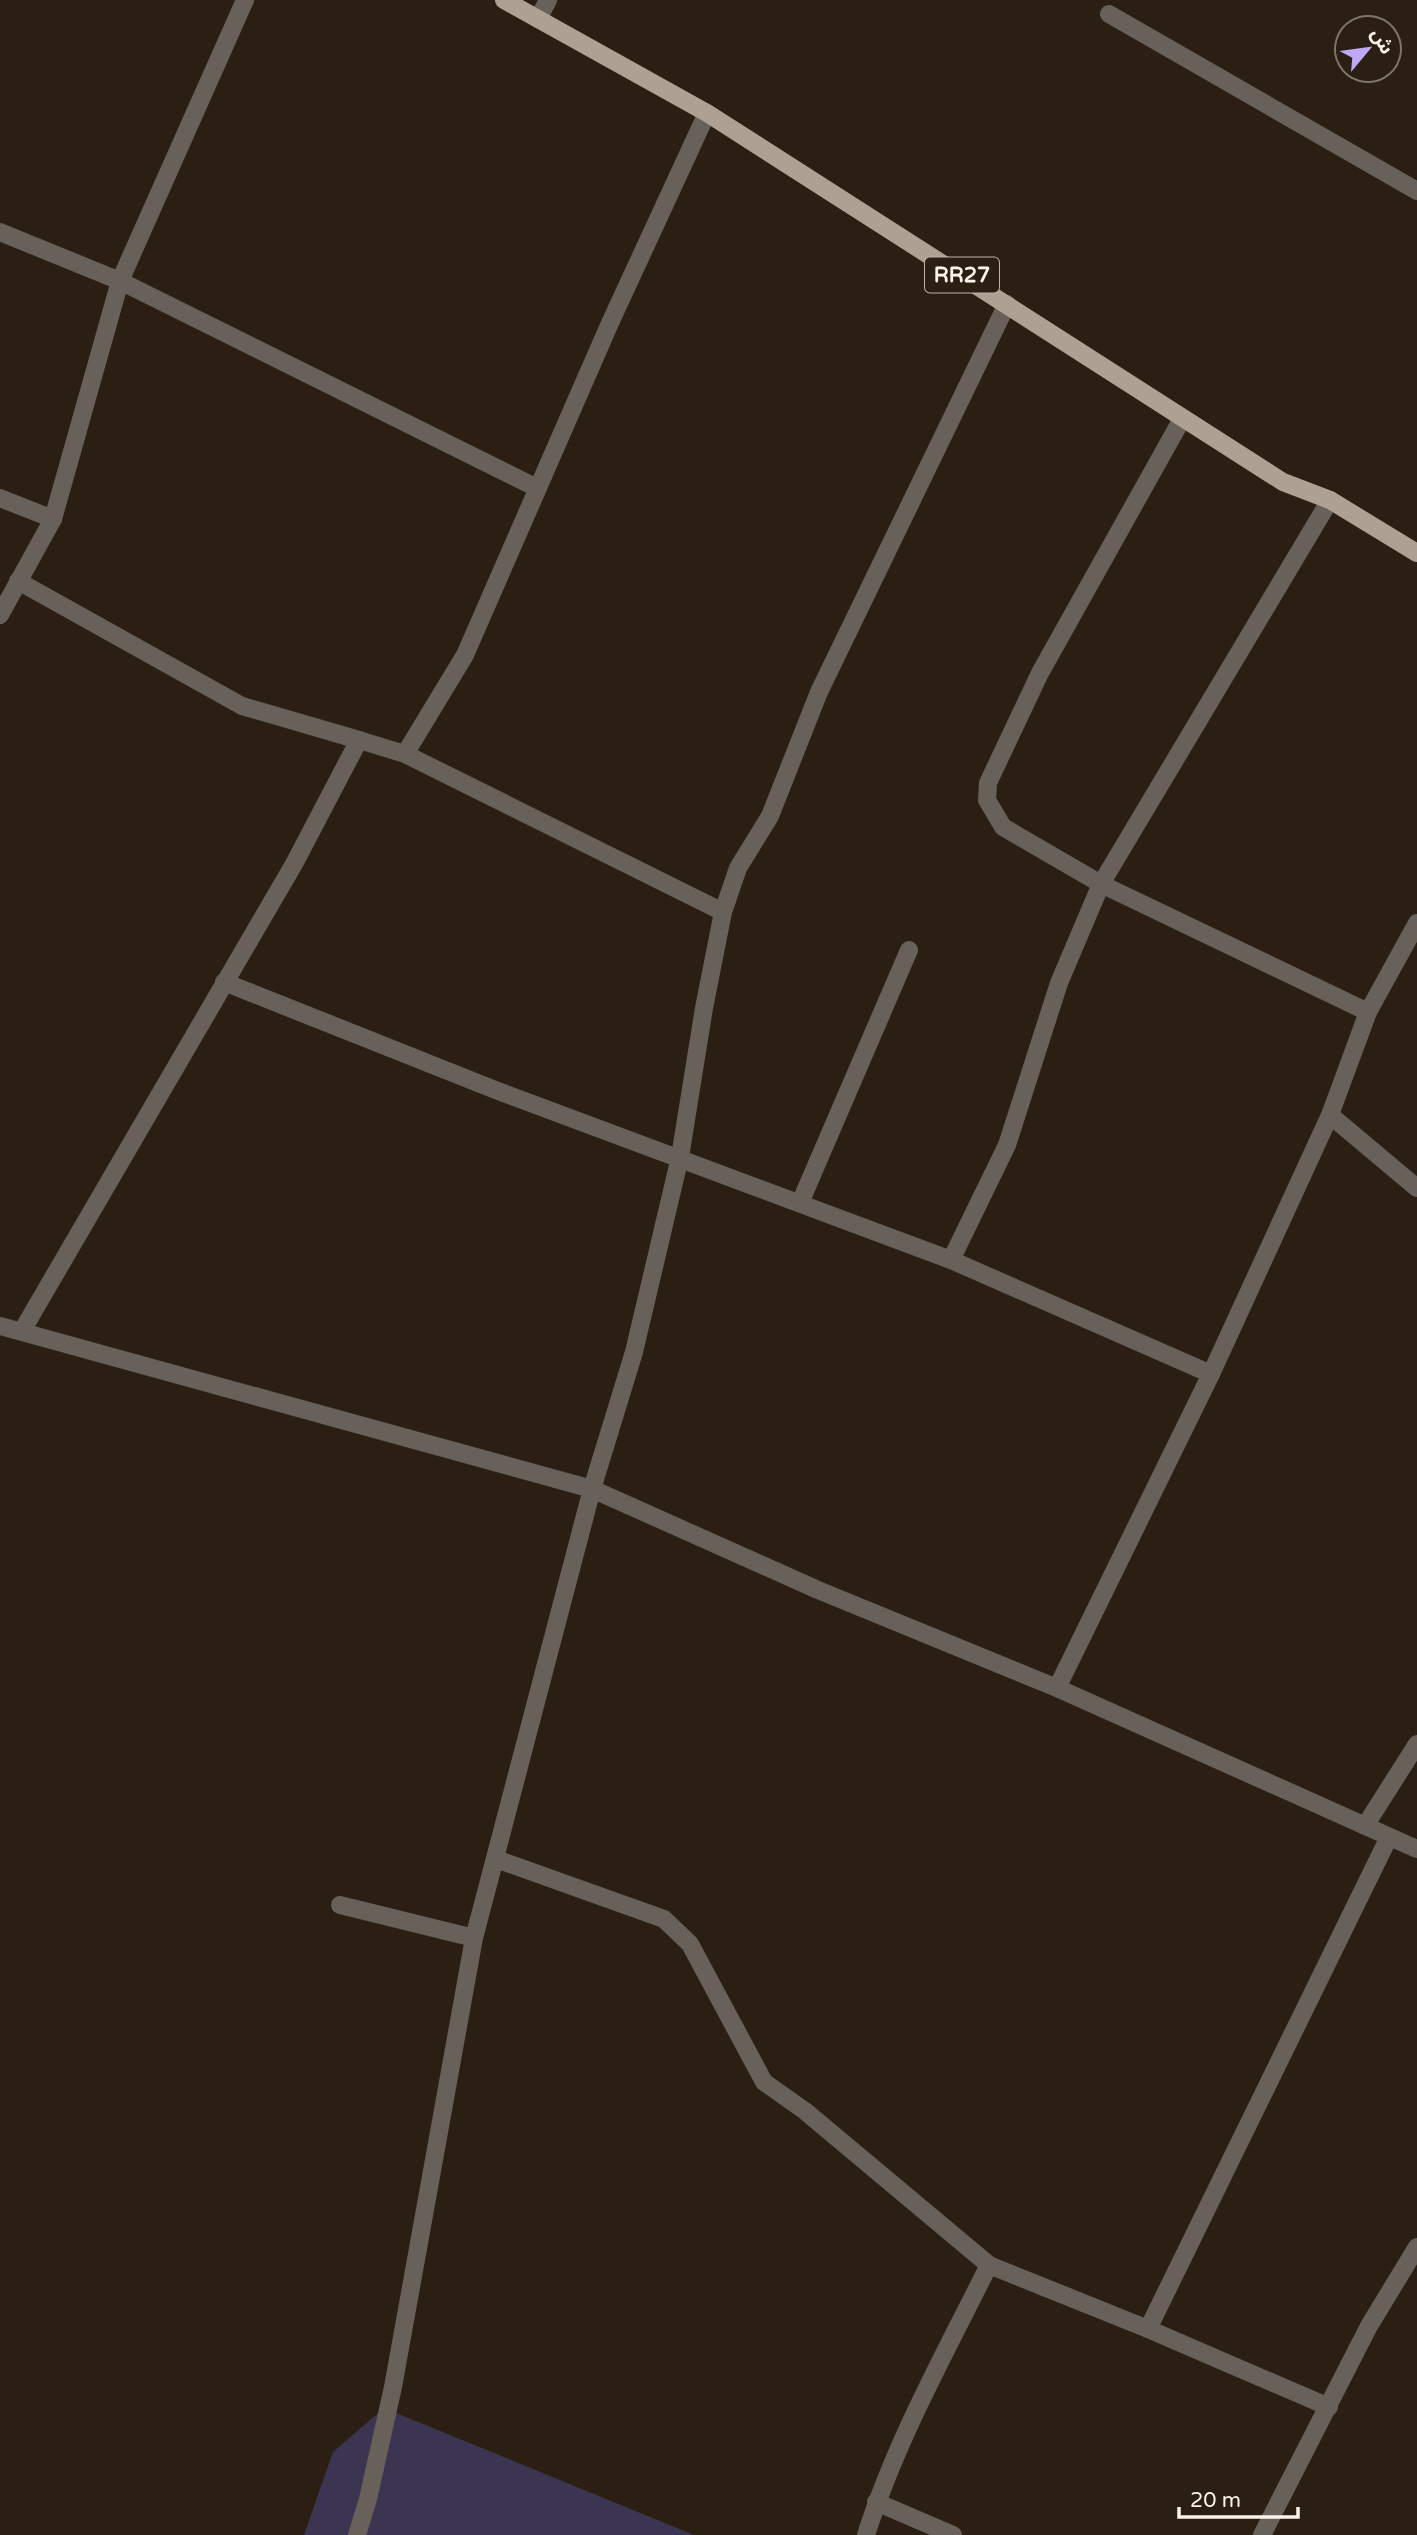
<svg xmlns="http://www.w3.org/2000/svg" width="1417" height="2535" viewBox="0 0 1417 2535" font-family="'Varela Round','Noto Sans Arabic',sans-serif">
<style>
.green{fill:#3c3551}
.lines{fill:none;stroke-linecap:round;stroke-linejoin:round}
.minor{stroke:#67615a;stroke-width:18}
.primary{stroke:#aea093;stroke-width:18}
.labels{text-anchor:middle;stroke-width:5;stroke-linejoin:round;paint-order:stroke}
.shield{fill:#2b1f13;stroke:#bdb3aa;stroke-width:2}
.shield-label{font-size:21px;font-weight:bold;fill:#fbf3eb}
</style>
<rect width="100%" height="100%" fill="#2b1f13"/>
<polygon class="green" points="384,2408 694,2535 304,2535 333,2452"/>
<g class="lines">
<g class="minor">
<polyline points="1109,14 1417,191"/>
<polyline points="538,19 548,0"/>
<polyline points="0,232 120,281 537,488"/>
<polyline points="1182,419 1040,673 988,783 987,800 1003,827 1101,884 1368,1012"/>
<polyline points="0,498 53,519 120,281 245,0"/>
<polyline points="18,581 242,706 359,740"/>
<polyline points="0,615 53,519"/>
<polyline points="405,754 465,655 610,323 707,113"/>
<polyline points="224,982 498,1091 951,1260 1007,1145 1059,983 1101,884 1330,500"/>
<polyline points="1330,1115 1417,1188"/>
<polyline points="800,1203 909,950"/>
<polyline points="951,1260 1211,1374"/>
<polyline points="0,1326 592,1489 818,1590 1057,1688 1417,1849"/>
<polyline points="22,1331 294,864 359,740 405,754 723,912"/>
<polyline points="1057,1688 1211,1374 1330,1115 1368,1012 1417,923"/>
<polyline points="1365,1826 1417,1744"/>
<polyline points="496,1859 664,1919 690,1944 764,2082 805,2111 989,2265 1148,2329 1329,2407"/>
<polyline points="340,1905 474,1938"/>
<polyline points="1148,2329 1389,1837"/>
<polyline points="876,2502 953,2535"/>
<polyline points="357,2535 368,2499 393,2387 474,1938 592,1489 634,1352 680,1157 704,1008 723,912 738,868 770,816 819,692 1007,304"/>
<path d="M866 2535C896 2441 945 2353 989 2265"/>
<polyline points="1262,2535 1369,2326 1417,2247"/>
</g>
<polyline class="primary" points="504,0 707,113 1283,482 1330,500 1417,553"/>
</g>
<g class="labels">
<rect class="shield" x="925" y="257.5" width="74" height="35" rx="5"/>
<g class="shield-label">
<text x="962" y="282">RR27</text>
</g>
</g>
<g transform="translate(1368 49) rotate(61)"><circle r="33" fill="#2b1f13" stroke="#7e7469" stroke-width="2"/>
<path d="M0-5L12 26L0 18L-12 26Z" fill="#bda9f5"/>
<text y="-10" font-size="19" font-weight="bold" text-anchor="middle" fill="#fbf3eb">ش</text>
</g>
<path d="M1179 2507v10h119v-10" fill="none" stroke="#fbf3eb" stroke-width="3.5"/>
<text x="1190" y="2507" font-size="21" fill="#fbf3eb" stroke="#2b1f13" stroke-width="5" paint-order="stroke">20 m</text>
</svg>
